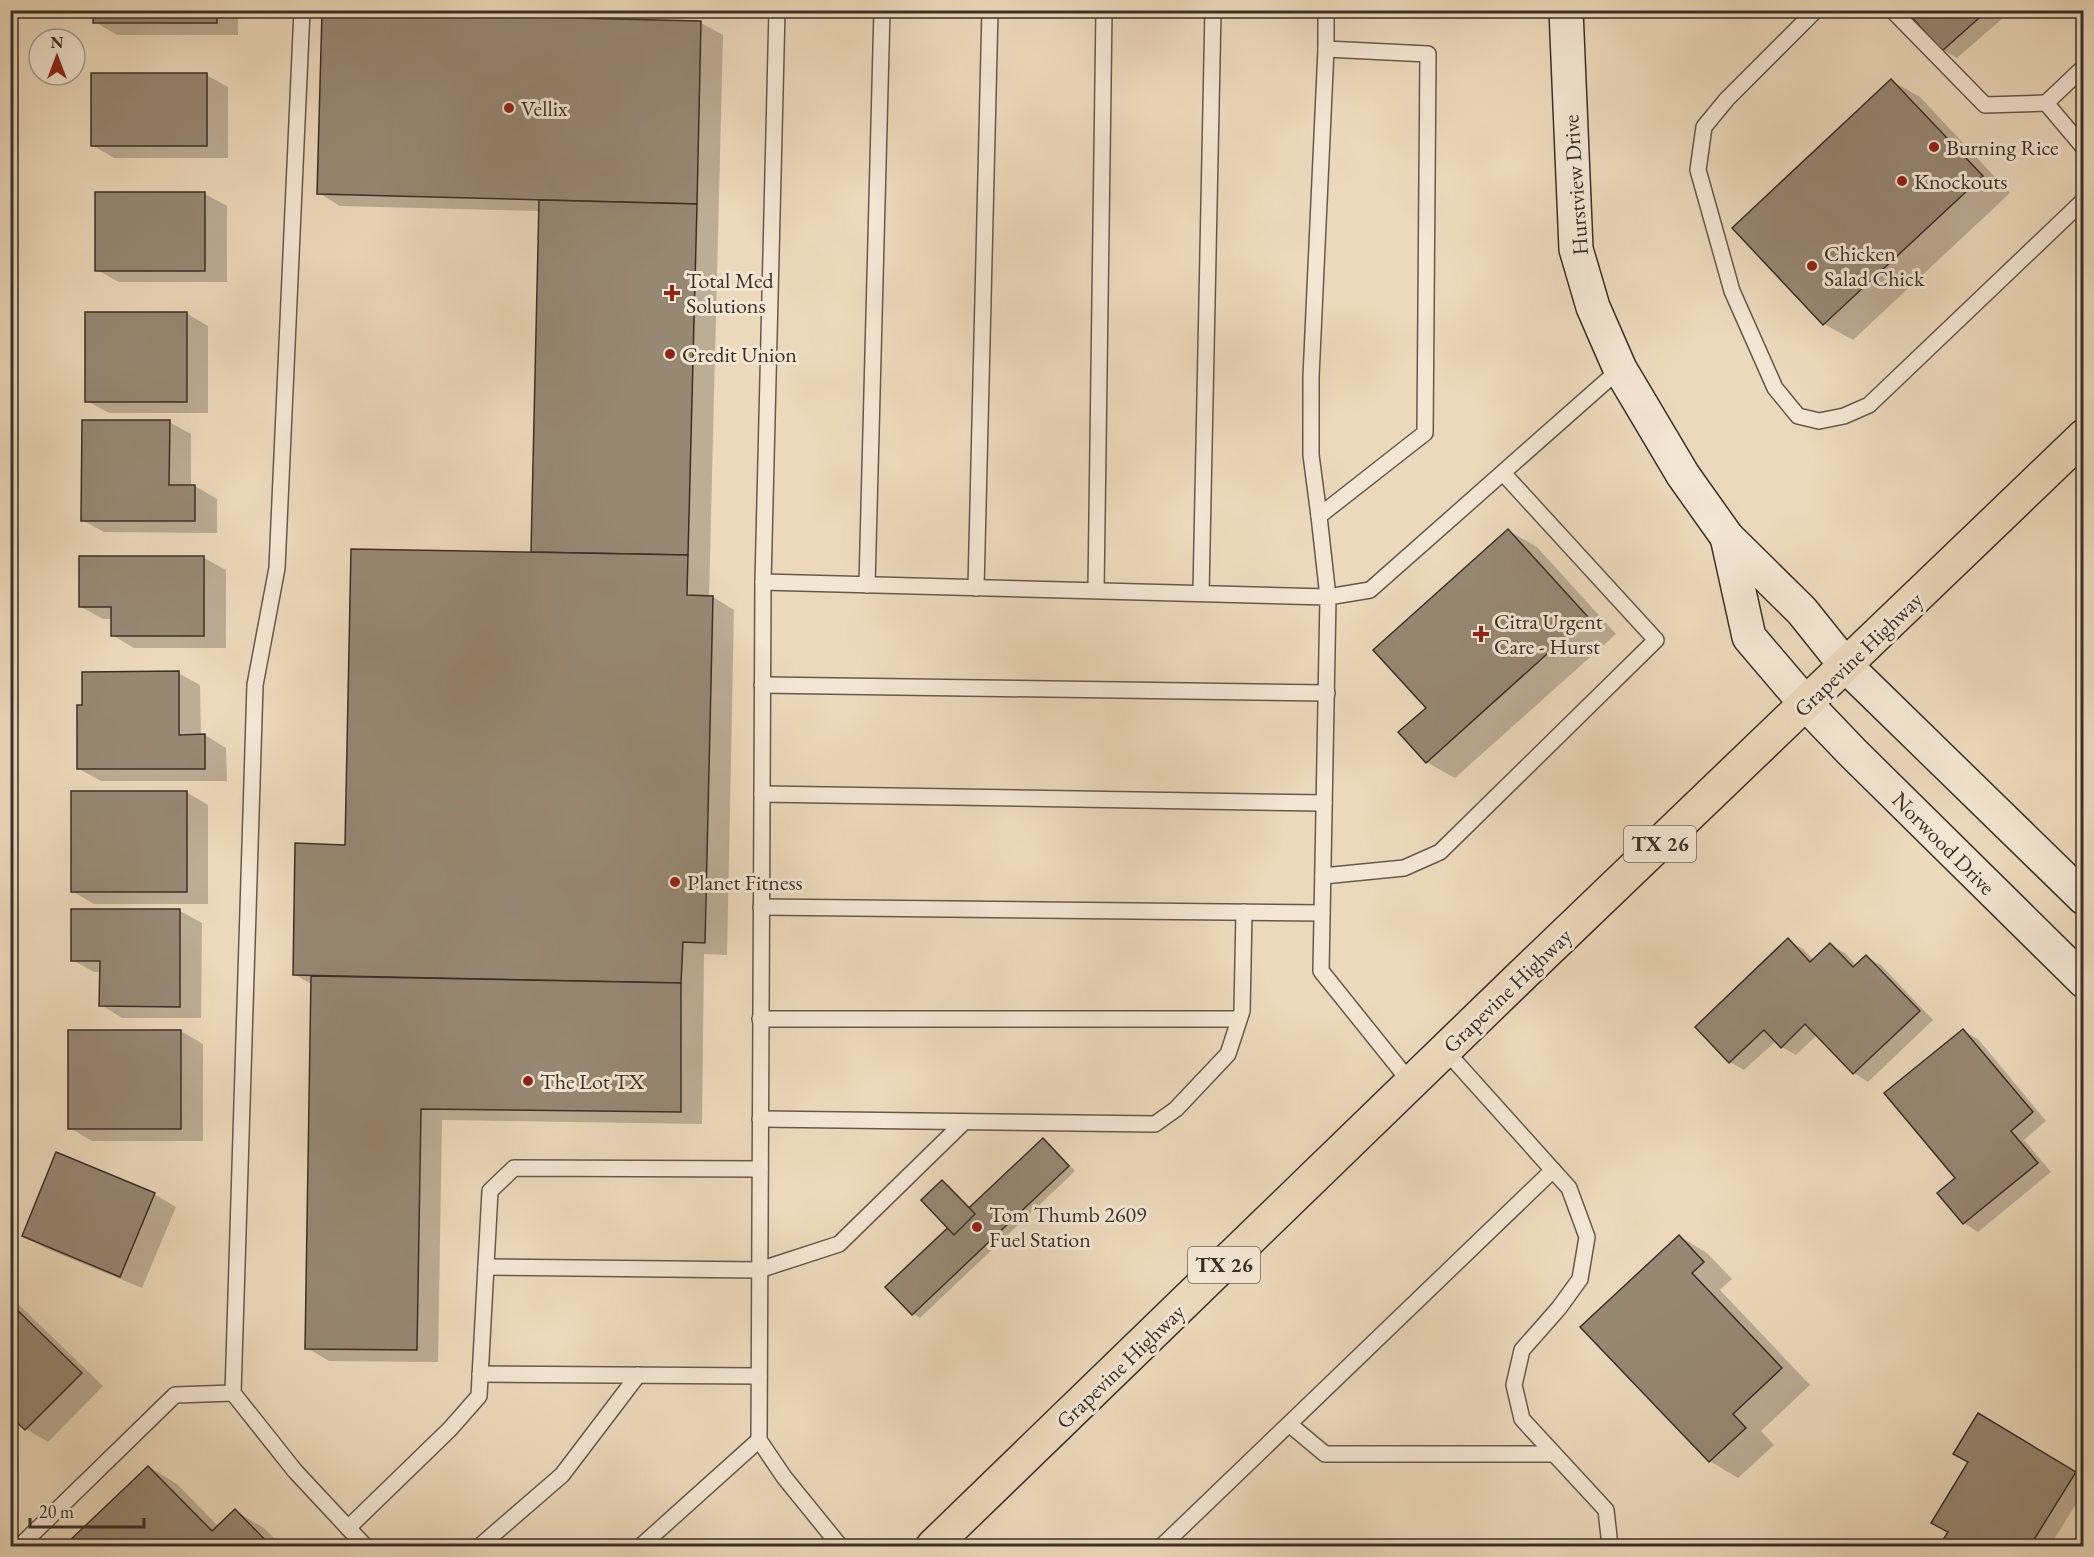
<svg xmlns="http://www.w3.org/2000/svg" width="2094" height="1557" viewBox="0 0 2094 1557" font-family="'EB Garamond',serif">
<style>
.shadow{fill:#0003}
.building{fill:#978874;stroke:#3b3028;stroke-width:1.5}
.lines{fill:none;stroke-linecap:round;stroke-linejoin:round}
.service-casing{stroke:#675a4d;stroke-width:18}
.secondary-casing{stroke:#3b3028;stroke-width:36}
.primary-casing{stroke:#3b3028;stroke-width:36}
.service{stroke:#f3e6d3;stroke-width:15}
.secondary{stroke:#f3e6d3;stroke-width:33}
.primary{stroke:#ecd9bb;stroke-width:33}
.poi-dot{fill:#8f2418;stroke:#f3e6d3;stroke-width:2}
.labels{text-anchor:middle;stroke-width:6;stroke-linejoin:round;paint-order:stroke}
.shield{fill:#f3e6d3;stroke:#72675b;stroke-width:1.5}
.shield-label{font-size:21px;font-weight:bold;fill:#3b3028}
.poi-label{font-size:22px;fill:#3b3028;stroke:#f3e6d3;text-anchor:start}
.street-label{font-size:22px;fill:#3b3028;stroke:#f3e6d3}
</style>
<rect width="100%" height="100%" fill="#ecd9bb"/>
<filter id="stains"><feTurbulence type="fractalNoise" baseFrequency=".00333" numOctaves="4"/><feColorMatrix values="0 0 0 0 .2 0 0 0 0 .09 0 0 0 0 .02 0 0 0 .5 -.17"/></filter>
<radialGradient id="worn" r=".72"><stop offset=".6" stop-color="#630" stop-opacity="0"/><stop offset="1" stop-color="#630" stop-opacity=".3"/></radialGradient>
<g class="shadow">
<polygon points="95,10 238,10 238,35 117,35 95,22"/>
<polygon points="1915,10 1997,10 2003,18 1957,58 1943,50"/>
<polygon points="2062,10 2083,10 2075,18"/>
<polygon points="701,23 723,35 709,597 713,597 734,610 727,955 704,954 702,1124 442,1120 438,1362 329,1361 307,1348 313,985 294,974 347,846 532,554 541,211 340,206 319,193"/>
<polygon points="206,75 228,87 228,158 114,158 92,145"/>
<polygon points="1892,81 1920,97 2010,193 1853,340 1824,324 1734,228"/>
<polygon points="97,194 205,194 227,206 227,282 119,282 97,270"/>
<polygon points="186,313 208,326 208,413 109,413 87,401"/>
<polygon points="169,422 191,434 191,486 195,486 217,499 217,533 104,532 82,520"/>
<polygon points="1509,531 1537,547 1616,634 1455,778 1426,762 1428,708"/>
<polygon points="81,558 204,558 226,570 226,648 134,648 112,635 112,619 103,619 81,607"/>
<polygon points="178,673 200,685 201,736 205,735 226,748 227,781 101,781 79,769"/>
<polygon points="186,792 208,805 208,904 94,904 72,891"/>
<polygon points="180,911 202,923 201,1018 122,1018 101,1005 101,972 94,972 72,960"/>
<polygon points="1788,940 1803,949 1814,960 1831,945 1845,953 1857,966 1866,957 1881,965 1933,1020 1868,1082 1854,1073 1817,1035 1796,1055 1782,1047 1776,1041 1744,1070 1730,1062"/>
<polygon points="70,1031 181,1031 203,1044 203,1141 92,1141 70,1128"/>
<polygon points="1963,1031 1978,1039 2046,1121 2024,1140 2051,1172 1978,1232 1964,1223 1939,1194 1957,1178"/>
<polygon points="1043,1140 1050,1144 1075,1171 920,1318 913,1314 950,1228 942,1181 949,1185 971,1208"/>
<polygon points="154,1194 176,1207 142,1288 45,1248 24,1235"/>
<polygon points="1679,1236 1707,1253 1732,1279 1720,1290 1810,1385 1761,1431 1774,1445 1738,1478 1710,1461"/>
<polygon points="10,1296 103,1386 48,1442 26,1429 10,1413"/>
<polygon points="1978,1415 2084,1478 2084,1491 2050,1546 1941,1546 1950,1532 1970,1462"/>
<polygon points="10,1430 15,1435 10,1440"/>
<polygon points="149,1467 177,1484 219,1527 235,1511 264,1528 282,1546 66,1546"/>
</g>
<g class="building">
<rect x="93" y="10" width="124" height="13"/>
<polygon points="1913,10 1988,10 1942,51 1909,14"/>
<polygon points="322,12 701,21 697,204 317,194"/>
<rect x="91" y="73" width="116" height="73"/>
<polygon points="1891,79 1983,176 1823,325 1732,228"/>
<rect x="95" y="192" width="110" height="79"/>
<polygon points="539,200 697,204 688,555 531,552"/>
<rect x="85" y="312" width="102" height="90"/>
<polygon points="82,420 170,420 169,485 195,485 195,521 81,521"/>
<polygon points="1508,529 1588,617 1426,763 1398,732 1426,708 1373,650"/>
<polygon points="351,549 688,555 687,595 713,596 705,943 683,942 681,983 293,975 295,843 345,845"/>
<polygon points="79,556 204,556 204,636 111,636 111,607 79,607"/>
<polygon points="179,671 179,735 205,734 205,769 77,769 77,705 82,705 82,672"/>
<rect x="71" y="791" width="116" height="101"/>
<polygon points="71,909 180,909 180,1007 99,1006 100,961 71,961"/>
<polygon points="1788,938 1810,962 1830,943 1853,967 1866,955 1920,1011 1853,1074 1805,1024 1781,1048 1764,1030 1729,1063 1695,1027"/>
<polygon points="311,976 681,983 681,1112 421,1109 417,1350 305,1349"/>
<polygon points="1963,1029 2033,1112 2011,1131 2038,1163 1963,1224 1937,1193 1955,1178 1884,1093"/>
<rect x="68" y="1030" width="113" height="99"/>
<polygon points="1043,1138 1069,1166 912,1315 885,1287"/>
<polygon points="56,1152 155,1193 120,1277 22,1236"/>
<polygon points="942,1180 975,1214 954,1235 921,1200"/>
<polygon points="2080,1199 2084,1199 2084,1368 2078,1368"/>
<polygon points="1679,1235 1704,1262 1692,1273 1782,1368 1733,1414 1746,1428 1709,1462 1580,1327"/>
<polygon points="10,1303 82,1373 25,1430 10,1416"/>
<polygon points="1978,1413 2076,1472 2030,1546 1939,1546 1948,1532 1931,1523 1968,1462 1953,1454"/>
<polygon points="148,1466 212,1531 235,1509 271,1546 64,1546"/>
</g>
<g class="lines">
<defs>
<g id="service">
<polyline points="302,10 277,568 255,685 233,1393 295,1471 365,1546"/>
<polyline points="1326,10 1326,49 1428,54 1425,433 1319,516 1328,597 1370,590 1620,369"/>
<polyline points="1816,10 1727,99 1704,127 1698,170 1732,291 1775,388 1798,416 1819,421 1844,416 1869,405 2084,200"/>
<polyline points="1892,10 1985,105 2046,103 2084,148"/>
<polyline points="2046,103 2084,67"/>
<polyline points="1319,516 1311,455 1311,377 1326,49"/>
<polyline points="763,582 777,10"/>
<polyline points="867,585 882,10"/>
<polyline points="976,588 990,10"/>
<polyline points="1096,590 1104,10"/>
<polyline points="1201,593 1213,10"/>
<polyline points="762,685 1327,693"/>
<polyline points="762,794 1324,803"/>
<polyline points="1323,876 1404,868 1440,852 1656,640 1503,473"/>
<polyline points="761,907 1322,913"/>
<polyline points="760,1019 1239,1019"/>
<polyline points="1445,1050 1569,1188 1587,1237 1580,1279 1559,1308 1522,1350 1514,1385 1522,1419 1606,1510 1610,1546"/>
<polyline points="760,1119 1155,1124 1176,1109 1228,1054 1242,1011 1244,912"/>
<polyline points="486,1267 759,1270 839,1244 963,1123"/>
<polyline points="480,1374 759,1376"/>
<polyline points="1289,1424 1325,1454 1554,1454"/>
<polyline points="348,1528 450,1429 479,1396 490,1191 514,1168 760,1169"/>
<polyline points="20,1546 175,1395 233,1393"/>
<polyline points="480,1546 562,1475 638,1375"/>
<polyline points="641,1546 759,1440"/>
<polyline points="840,1546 784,1477 759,1440 763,582 1328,597 1321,971 1411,1083"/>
<polyline points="1162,1546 1553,1170"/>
</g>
<g id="secondary">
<polyline points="1566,10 1576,249 1593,307 1620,369 1683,475 1727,537 1802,611 1846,666 2084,898"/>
<polyline points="1727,537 1749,637 1806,704 1852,752 2084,981"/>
</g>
<polyline id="primary" points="933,1546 1514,983 2084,436"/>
</defs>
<use href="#service" class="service-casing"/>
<use href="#secondary" class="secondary-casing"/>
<use href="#primary" class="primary-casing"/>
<use href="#service" class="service"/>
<use href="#secondary" class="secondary"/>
<use href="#primary" class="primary"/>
</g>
<g class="poi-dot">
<circle cx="509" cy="108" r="6"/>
<circle cx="1934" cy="147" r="6"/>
<circle cx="1902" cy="181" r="6"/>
<circle cx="1812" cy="266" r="6"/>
<path d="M669 284h6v6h6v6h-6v6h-6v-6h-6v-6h6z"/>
<circle cx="670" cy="354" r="6"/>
<path d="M1478 625h6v6h6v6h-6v6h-6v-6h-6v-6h6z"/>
<circle cx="675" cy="882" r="6"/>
<circle cx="528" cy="1081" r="6"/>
<circle cx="977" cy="1227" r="6"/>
</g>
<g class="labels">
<g class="shield">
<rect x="1624" y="826" width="72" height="36" rx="4.5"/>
<rect x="1188" y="1247" width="72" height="36" rx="4.5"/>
</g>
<g class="shield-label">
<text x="1660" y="851">TX 26</text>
<text x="1224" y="1272">TX 26</text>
</g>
<g class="poi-label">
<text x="521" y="116">Vellix</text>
<text x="1946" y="155">Burning Rice</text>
<text x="1914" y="189">Knockouts</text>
<text x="1824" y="261">Chicken<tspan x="1824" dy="25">Salad Chick</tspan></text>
<text x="686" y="288">Total Med<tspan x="686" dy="25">Solutions</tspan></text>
<text x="682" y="362">Credit Union</text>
<text x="1494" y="629">Citra Urgent<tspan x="1494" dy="25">Care - Hurst</tspan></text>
<text x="687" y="890">Planet Fitness</text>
<text x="540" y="1089">The Lot TX</text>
<text x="989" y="1222">Tom Thumb 2609<tspan x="989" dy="25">Fuel Station</tspan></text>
</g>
<g class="street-label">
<text transform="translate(1575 185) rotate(-94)" y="8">Hurstview Drive</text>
<text transform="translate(1858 654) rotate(-44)" y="8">Grapevine Highway</text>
<text transform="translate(1944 843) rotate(45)" y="8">Norwood Drive</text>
<text transform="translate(1507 990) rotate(-44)" y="8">Grapevine Highway</text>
<text transform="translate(1120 1366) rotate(-44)" y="8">Grapevine Highway</text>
</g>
</g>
<rect width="2094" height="1557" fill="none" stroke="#ecd9bb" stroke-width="36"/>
<rect x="12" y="12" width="2070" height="1533" fill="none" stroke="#3b3028" stroke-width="3"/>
<rect x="18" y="18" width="2058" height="1521" fill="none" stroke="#3b3028" stroke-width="1.5"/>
<g transform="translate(57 57)"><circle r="28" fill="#f3e6d3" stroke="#a99d8f" stroke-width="1.5"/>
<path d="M0-4.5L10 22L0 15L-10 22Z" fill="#8f2418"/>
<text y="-9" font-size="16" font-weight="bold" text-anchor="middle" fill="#3b3028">N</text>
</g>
<path d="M30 1518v9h114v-9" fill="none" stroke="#3b3028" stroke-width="3"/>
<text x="39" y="1518" font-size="18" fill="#3b3028" stroke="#f3e6d3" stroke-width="4.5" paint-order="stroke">20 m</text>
<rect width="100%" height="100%" filter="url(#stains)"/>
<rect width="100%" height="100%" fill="url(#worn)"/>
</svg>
